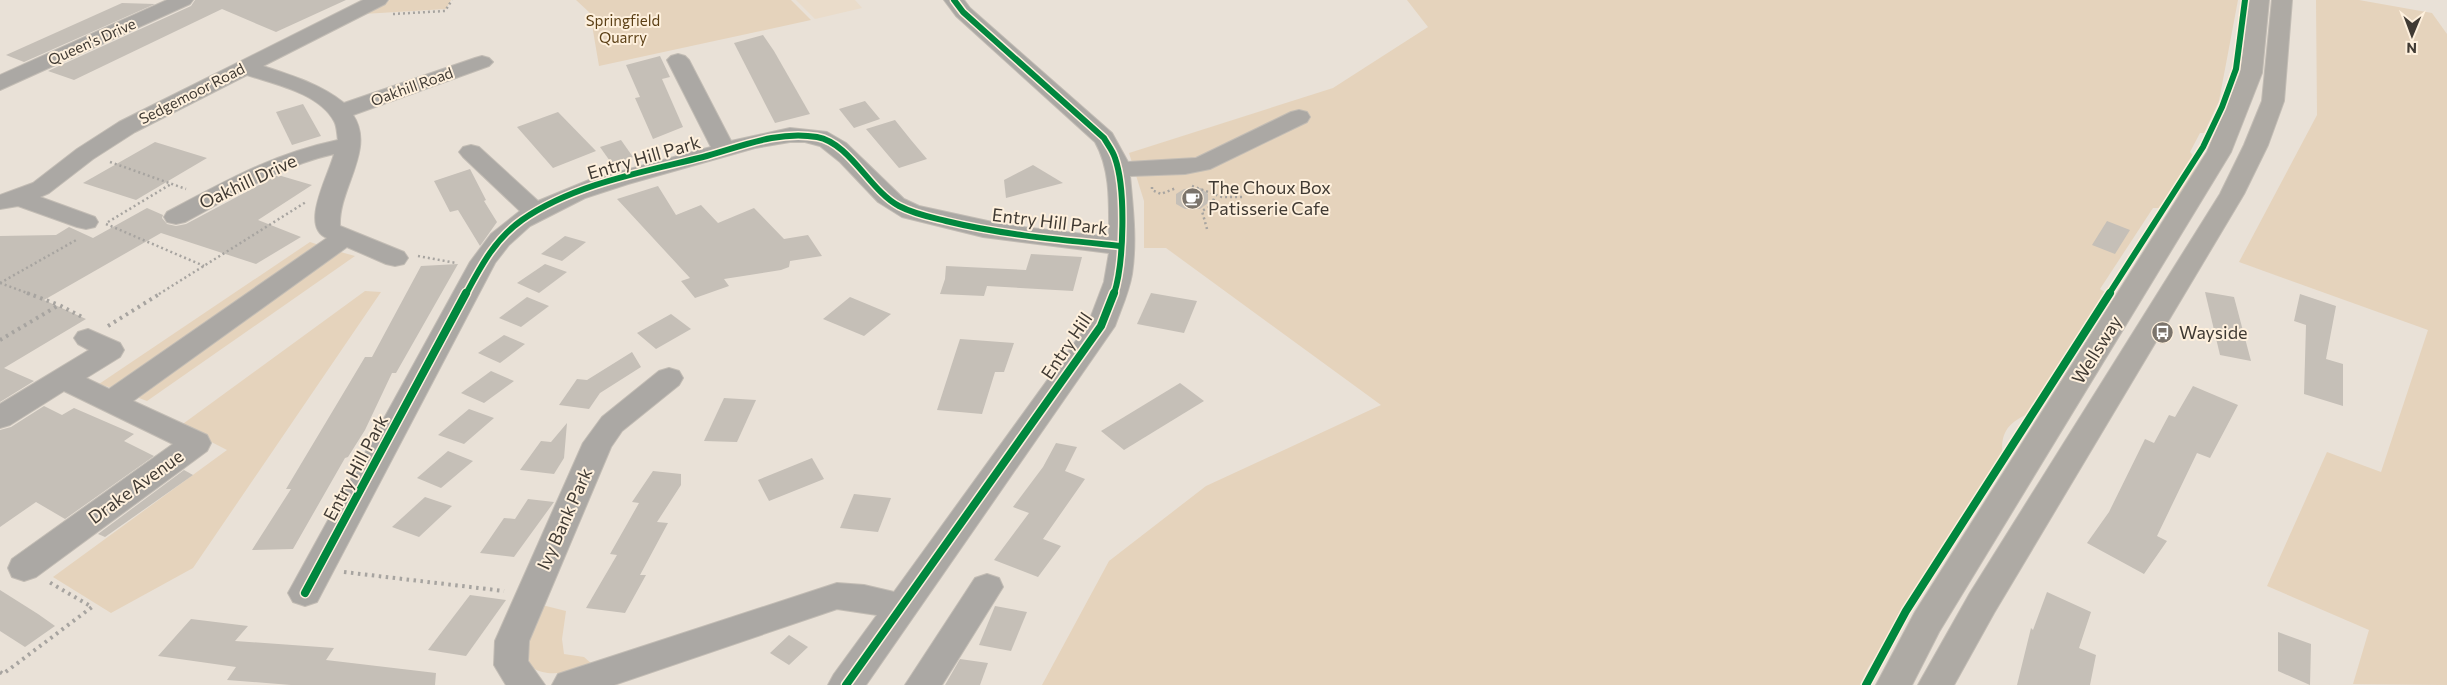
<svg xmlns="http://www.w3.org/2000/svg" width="2447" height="685" viewBox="0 0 2447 685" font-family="Commissioner,sans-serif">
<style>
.built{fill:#eadcca}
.green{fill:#e5d3bc}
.building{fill:#c5bfb7}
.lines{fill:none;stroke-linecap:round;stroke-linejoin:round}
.minor-casing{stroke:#c2bcb4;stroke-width:2}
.major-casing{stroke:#c2bcb4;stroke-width:2}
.path-far1{stroke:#a7a4a0;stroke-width:2.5;stroke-dasharray:2 3;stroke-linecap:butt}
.path{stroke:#a7a4a0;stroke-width:4;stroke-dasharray:2.5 4.5;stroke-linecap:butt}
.minor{fill:#aba8a4;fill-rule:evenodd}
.major{fill:#aeaaa4;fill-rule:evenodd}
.cycleway-far1-casing{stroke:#fef0dd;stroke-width:9}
.cycleway-casing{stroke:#fef0dd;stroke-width:11}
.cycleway-far1{stroke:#00873e;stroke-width:6}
.cycleway{stroke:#00873e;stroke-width:8}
.labels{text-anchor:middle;stroke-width:4;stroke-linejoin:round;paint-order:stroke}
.far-park-label{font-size:15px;fill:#5b3f15;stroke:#fef0dd}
.far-street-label{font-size:15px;fill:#403a33;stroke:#fef0dd}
.street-label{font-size:18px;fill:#403a33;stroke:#fef0dd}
.poi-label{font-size:18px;fill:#403a33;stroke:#fef0dd;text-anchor:start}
</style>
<rect width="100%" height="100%" fill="#e9e1d7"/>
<polygon class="built" points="796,0 855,0 862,8 815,19"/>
<g class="green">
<polygon points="390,0 451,0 446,9 363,14"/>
<polygon points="576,0 791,0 811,20 599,66 590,13"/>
<path d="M1407 0H2238L2219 101 2204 133H2200L2190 152 2198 161 2187 188 2164 208H2153L2100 289 2110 295 2033 412C2009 421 1999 432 2003 458L1868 668 1860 685H1042L1109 561 1206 486 1381 405 1166 248H1144V201L1129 153 1333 88 1428 27Z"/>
<polygon points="2316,0 2359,0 2432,13 2447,34 2447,685 2353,684 2369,630 2267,586 2327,452 2381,472 2428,330 2239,262 2317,115"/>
<polygon points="310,242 325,247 118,390 99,384"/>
<polygon points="337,251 355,256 147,401 131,395"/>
<polygon points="365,291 381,292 193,568 111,613 53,577 227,450 180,426"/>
<path d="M538 604 566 611 562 639 564 654 584 657 594 666C577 670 549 679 533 668 529 665 527 659 525 654Z"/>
</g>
<g class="building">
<polygon points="195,0 346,0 276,32 222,9 74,80 48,71 191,6"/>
<polygon points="122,3 155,4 24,62 6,55"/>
<polygon points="763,35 774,51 810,114 775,123 734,43"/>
<polygon points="660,56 670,77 662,79 683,127 653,139 635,98 640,97 626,65"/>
<polygon points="865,101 880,119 854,128 839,109"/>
<polygon points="303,104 321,136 292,145 276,112"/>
<polygon points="558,112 596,151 553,168 517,127"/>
<polygon points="895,120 911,140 927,159 899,168 866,129"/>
<polygon points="621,140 633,157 612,164 600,147"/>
<polygon points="155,142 207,158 136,200 83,183"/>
<polygon points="1033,165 1063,183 1006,198 1004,180"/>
<polygon points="470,169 486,200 484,201 497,222 480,246 458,210 450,212 434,181"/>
<polygon points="278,175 312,185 258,220 301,237 256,264 161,233 44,300 86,319 4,368 34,381 0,402 0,236 56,235 69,227 93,238 147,208 163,215 162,218 167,224 176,226 186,224"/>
<polygon points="658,186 676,215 701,205 718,223 754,208 784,239 808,235 822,256 790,261 789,267 781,270 724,279 729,286 695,298 681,281 690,278 617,199"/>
<polygon points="1201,188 1208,194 1208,203 1200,209 1185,209 1176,204 1176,194 1184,189"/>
<polygon points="2107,221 2130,230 2115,254 2092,245"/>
<polygon points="565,236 586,242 562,261 541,254"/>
<polygon points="1031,254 1082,257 1073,291 987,286 984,296 940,294 945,279 946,266 1026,270"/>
<polygon points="458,264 396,373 392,373 365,430 348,457 345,458 293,549 252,550 291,489 286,489 365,357 372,357 421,266"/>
<polygon points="545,264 567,272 539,293 517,283"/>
<polygon points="2205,292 2234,297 2251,361 2220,355"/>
<polygon points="1151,293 1197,301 1184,333 1137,324"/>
<polygon points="2300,294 2336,306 2326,359 2343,364 2343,406 2304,394 2306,325 2294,321"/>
<polygon points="527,297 549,306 521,327 499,318"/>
<polygon points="850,297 891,314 864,336 823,319"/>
<polygon points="671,314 691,329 656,349 637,333"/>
<polygon points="504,335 525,344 500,363 478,353"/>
<polygon points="960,339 1014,343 1004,372 995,372 982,414 937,410"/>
<polygon points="632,352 641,367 600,393 589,409 559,405 577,379 587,380"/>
<polygon points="491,371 514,381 484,403 461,393"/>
<polygon points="1180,383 1204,401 1124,450 1101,431"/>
<polygon points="2193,386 2238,405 2210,458 2197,453 2157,536 2167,541 2144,574 2087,543 2109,512 2145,439 2154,443 2169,415 2175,417"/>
<polygon points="724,398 756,400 737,442 704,441"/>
<polygon points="44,406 62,415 74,408 134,434 124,441 154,456 65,519 36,502 0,527 0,430 11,427"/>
<polygon points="469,409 494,418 464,444 438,435"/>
<polygon points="567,423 564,458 554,474 520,470 541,441 551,442"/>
<polygon points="1056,443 1077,447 1065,471 1085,479 1043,539 1061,546 1038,577 994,560 1029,513 1013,507 1043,467"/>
<polygon points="448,451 473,461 441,488 417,478"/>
<polygon points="812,458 824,479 769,501 758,480"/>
<polygon points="184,470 193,475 105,537 98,534"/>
<polygon points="653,471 681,474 681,485 657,522 668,523 640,575 646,575 625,613 586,608 617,555 610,554 639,503 632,502"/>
<polygon points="854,494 891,498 878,532 840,528"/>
<polygon points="425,497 452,506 419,537 392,527"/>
<polygon points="528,499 554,502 514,557 480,553 504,518 515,519"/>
<polygon points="0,590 38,614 55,626 25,647 0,631"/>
<polygon points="2047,592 2091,612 2079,648 2096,655 2090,685 2017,685 2031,628 2033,630"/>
<polygon points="470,595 506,600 466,656 428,650"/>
<polygon points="995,606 1027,612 1011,651 979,645"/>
<polygon points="191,619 248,626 235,641 334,648 326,660 436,673 435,685 291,685 227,680 236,667 158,656"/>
<polygon points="2278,632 2311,644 2310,685 2278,671"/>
<polygon points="789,635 808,647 789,665 770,653"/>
<polygon points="960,659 988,663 980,685 945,685"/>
</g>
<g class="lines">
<defs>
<g id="minor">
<polygon points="167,0 193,0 190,4 0,90 0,75"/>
<path d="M363 0H388L385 4 263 66C293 76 320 84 344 103L475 58 482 56 489 58 493 62 489 66 353 115C376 149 338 189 340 226L404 252 408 258 404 264 395 266 386 264 347 247 133 401 207 435 211 443 207 451 36 577 24 581 12 577 8 568 12 559 173 444 64 391 10 425 0 428V404L89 350 78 344 74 338 78 332 88 329 120 343 124 350 120 357 86 378 109 389 327 238C299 227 329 175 334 154 280 166 233 196 185 222L176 224 167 222 164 217 167 212C226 181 272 154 338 140 337 134 337 126 334 121 319 93 274 84 247 75L135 132 93 159 49 193 40 197 95 217 98 222 95 227 86 229 77 227 18 206 0 209V195L33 183 77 149 119 122Z"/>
<path d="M944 0H964L970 8 1112 133 1128 162 1196 158 1291 112 1299 110 1307 112 1310 117 1307 122 1210 169 1185 174 1130 176C1133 208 1137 241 1132 274 1129 292 1121 309 1115 326L866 685H828L834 674 877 615 837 609 614 685H552L558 674 837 583 864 585 894 592 1088 324 1104 282 1109 253 983 237 902 217 878 202 840 162 820 146 805 142H790L755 148 628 184 585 198 530 226 509 245 495 263 317 602 305 606 293 602 288 593 293 584 470 262 491 234 520 211 463 157 459 152 463 147 471 145 479 147 538 201 589 180 711 147 667 60 671 56 678 54 685 56 689 60 731 141 790 128 827 132 846 143 904 199 919 206 1006 225 1109 237C1109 205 1111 170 1095 142L956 16Z"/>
<polygon points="669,368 679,371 683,378 679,385 622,431 611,447 529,641 528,661 545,685 506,685 494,665 495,641 583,443 602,417 659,371"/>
<polygon points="987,574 999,578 1003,587 942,685 905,685 975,578"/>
</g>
<g id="major">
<polygon points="2249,0 2269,0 2262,73 2231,152 1939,632 1912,685 1876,685 1915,612 2207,152 2240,73"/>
<polygon points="2272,0 2292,0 2284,101 2268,145 2244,194 1994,613 1954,685 1918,685 1970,593 2220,194 2244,145 2262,101"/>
</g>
</defs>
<use href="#minor" class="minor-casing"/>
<use href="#major" class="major-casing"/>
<g class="path-far1">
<polyline points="393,14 445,11 452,0"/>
<polyline points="110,162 186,189"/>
<polyline points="1192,186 1222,197 1245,197"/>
<polyline points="1152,187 1152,190 1161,194 1176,188"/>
<polyline points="108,222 171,184"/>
<polyline points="106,224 204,266"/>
<polyline points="1207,229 1202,211 1212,205 1215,195"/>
<polyline points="418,256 456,263"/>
<polyline points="0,283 78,239"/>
<polyline points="0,283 30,294"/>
<polyline points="159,294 306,202"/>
</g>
<g class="path">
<polyline points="27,293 59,305"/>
<polyline points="108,326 161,293"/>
<polyline points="0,340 59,305 84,318"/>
<polyline points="344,572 504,591"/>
<polyline points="0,672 3,674 92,607 49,582"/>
</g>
<use href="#minor" class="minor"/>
<use href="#major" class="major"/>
<defs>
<g id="cycleway-far1">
<path d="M954 0 963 12 1104 138C1108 145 1113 151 1115 158 1126 189 1124 263 1114 294"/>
<path d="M466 294C481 266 495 239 522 220 574 184 643 172 703 157 740 147 778 130 817 137 850 143 870 191 899 206 914 214 930 217 946 221 1003 235 1062 240 1121 246"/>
<polyline points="2109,294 2203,147 2222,107 2236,69 2245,0"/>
</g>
<g id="cycleway">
<polyline points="305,593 466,293"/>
<polyline points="846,685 1101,326 1114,293"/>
<polyline points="1866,685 1906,611 2110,293"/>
</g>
</defs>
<use href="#cycleway-far1" class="cycleway-far1-casing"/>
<use href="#cycleway" class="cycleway-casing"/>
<use href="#cycleway-far1" class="cycleway-far1"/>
<use href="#cycleway" class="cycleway"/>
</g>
<defs>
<symbol id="cafe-disc" viewBox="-11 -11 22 22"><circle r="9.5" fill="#7b746c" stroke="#fef0dd"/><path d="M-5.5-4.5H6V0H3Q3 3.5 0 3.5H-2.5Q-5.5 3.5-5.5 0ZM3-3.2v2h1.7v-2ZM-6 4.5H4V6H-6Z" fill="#fff"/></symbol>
<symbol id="bus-disc" viewBox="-11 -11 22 22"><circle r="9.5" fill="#7b746c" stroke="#fef0dd"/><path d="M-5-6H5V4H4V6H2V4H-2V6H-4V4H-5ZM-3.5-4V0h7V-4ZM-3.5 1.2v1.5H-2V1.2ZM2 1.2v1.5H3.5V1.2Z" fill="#fff"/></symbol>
</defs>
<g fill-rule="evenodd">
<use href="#cafe-disc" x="1180" y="186" width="25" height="25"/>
<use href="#bus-disc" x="2150" y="320" width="25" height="25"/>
</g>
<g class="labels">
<g class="far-park-label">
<text x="623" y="26">Springfield<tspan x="623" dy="17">Quarry</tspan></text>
</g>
<g class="far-street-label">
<text transform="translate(92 42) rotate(-24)" y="5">Queen's Drive</text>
<text transform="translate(412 87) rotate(-20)" y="5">Oakhill Road</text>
<text transform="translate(192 94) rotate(-27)" y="5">Sedgemoor Road</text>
</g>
<g class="street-label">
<text transform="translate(644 158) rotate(-16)" y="6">Entry Hill Park</text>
<text transform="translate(248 182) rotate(-25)" y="6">Oakhill Drive</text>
<text transform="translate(1050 222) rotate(7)" y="6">Entry Hill Park</text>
<text transform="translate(1067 346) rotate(-56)" y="6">Entry Hill</text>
<text transform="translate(2097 350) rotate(-58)" y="6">Wellsway</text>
<text transform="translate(356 468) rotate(-62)" y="6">Entry Hill Park</text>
<text transform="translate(136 487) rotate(-36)" y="6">Drake Avenue</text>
<text transform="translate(565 519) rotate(-66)" y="6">Ivy Bank Park</text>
</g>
<g class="poi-label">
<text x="1208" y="194">The Choux Box<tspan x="1208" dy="21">Patisserie Cafe</tspan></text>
<text x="2179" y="339">Wayside</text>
</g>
</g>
<g transform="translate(2412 35) rotate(181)" stroke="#fef0dd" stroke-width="4" paint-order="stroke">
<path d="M0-4L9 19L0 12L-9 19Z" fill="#403a33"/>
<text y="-8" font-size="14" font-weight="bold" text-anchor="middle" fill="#403a33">N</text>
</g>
</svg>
